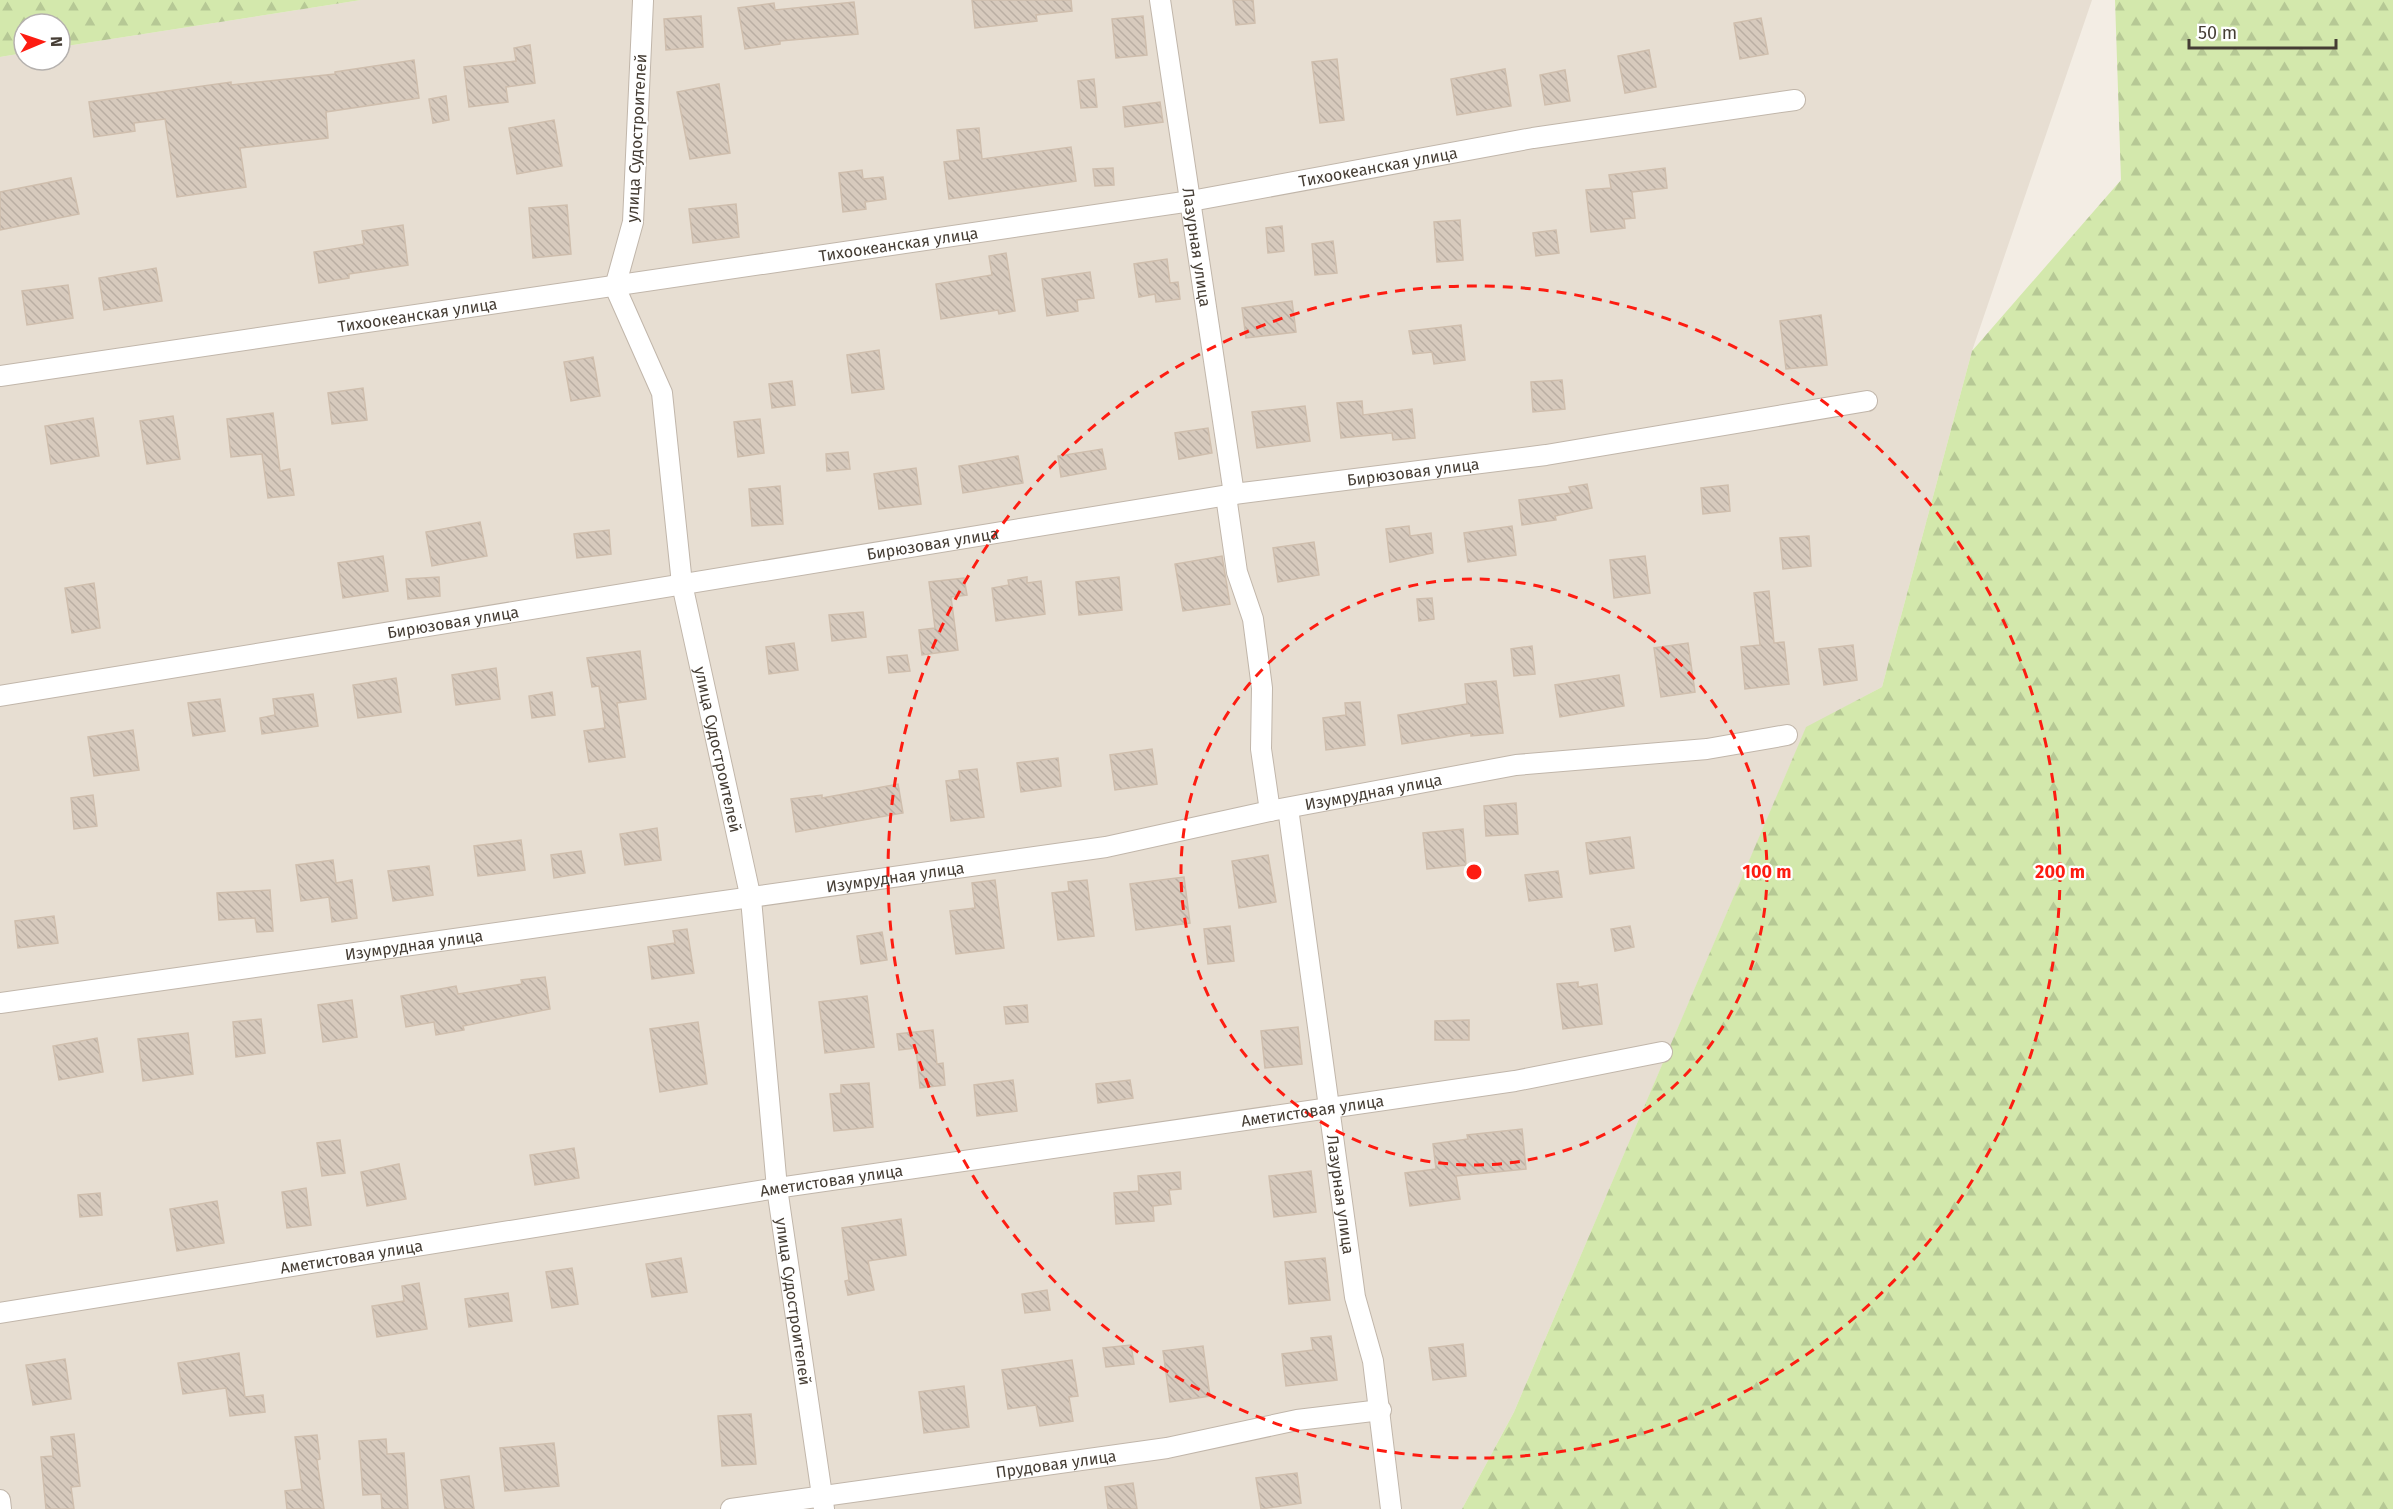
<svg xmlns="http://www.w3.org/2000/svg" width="2393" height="1509" viewBox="0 0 2393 1509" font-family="'Fira Sans',sans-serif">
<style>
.residential{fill:#e7ded2}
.forest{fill:url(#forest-firs)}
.building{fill:url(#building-back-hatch);stroke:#cfbead;stroke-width:1.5}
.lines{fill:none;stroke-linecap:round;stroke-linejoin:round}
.minor-casing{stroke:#c1b6aa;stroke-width:22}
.minor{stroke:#fff;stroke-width:20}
.ring{fill:none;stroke:#fd1c11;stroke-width:3;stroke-dasharray:10 8}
.labels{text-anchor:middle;stroke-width:4.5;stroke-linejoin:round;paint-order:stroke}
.street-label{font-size:16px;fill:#453d34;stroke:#fff}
.centre{fill:#fd1c11;stroke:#fff;stroke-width:3}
.ring-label{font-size:18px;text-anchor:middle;font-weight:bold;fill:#fd1c11;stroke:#fff;stroke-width:4.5;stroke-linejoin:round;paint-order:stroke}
</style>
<defs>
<pattern id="forest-firs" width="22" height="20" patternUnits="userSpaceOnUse" patternTransform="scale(1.5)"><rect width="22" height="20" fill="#d3e8ac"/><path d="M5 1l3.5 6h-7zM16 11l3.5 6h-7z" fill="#b6c895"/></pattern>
<pattern id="building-back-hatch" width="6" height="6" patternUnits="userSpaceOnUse" patternTransform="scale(1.5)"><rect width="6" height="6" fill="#d7cabd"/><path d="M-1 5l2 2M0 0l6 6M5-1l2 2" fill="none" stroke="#baaea3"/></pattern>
</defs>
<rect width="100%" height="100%" fill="#f3ede4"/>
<polygon class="residential" points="361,0 2092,0 1972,351 1882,687 1806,728 1514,1412 1462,1509 0,1509 0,57 24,53 24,60 60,60 60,47"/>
<g class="forest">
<polygon points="0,0 361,0 60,47 60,24 24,24 24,53 0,57"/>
<polygon points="2115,0 2393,0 2393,1509 1462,1509 1514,1412 1806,727 1882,687 1972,351 2121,180"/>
</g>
<g class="building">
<polygon points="972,0 1071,0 1072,11 1036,15 1037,21 975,28"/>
<polygon points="1233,0 1253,0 1255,23 1236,25"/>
<polygon points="854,2 858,34 780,41 780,44 745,49 738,8 774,3 775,10"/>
<polygon points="701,16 703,47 666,50 664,19"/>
<polygon points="1143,16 1147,55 1116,58 1112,19"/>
<polygon points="1761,18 1768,54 1740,59 1734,23"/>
<polygon points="530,45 535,83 506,87 508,102 469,107 464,67 516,61 514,48"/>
<polygon points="1649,50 1656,87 1625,93 1618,56"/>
<polygon points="1337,59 1344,120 1320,123 1312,62"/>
<polygon points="414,60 419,98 326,112 328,138 240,148 246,187 177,197 165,119 134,123 135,131 94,137 89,102 231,82 231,85 335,74 335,72"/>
<polygon points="1505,69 1511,106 1457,115 1451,79"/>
<polygon points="1565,70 1570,101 1545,105 1540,75"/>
<polygon points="1094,79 1097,107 1081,108 1078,81"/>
<polygon points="719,84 730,153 690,159 677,92"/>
<polygon points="446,96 449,120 433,123 429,99"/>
<polygon points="1160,102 1163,122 1125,127 1123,107"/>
<polygon points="554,120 562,166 517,174 509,128"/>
<polygon points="979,128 982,159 1071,147 1076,181 949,199 944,162 960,160 957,130"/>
<polygon points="1113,168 1114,185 1095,186 1093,169"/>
<polygon points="1665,168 1667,188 1632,192 1635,218 1624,219 1625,228 1591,232 1586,190 1611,188 1609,175"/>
<polygon points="862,170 863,179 883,177 886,199 865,202 866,209 843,212 839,173"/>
<polygon points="71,178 79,214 0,230 0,192"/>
<polygon points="736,204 739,237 693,243 689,209"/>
<polygon points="567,205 571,254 533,258 529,208"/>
<polygon points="1460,220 1463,260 1437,262 1434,222"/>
<polygon points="403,225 408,265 349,274 349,278 319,283 314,252 364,244 362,231"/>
<polygon points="1282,226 1284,251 1268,253 1266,228"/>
<polygon points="1556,230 1559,253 1536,256 1533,233"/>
<polygon points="1333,241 1337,273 1315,275 1312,244"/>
<polygon points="1006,253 1015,311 999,314 998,310 941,319 936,284 992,275 989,256"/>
<polygon points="1167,259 1170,283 1178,282 1180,299 1156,302 1155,294 1139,297 1134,264"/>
<polygon points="156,268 162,301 104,310 99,278"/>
<polygon points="1090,272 1094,298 1077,300 1078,311 1047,316 1042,279"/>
<polygon points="68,285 73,318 27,325 22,291"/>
<polygon points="1292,301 1296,332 1246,338 1242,308"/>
<polygon points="1821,315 1827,365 1786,369 1780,321"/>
<polygon points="1461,325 1465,360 1434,364 1432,352 1413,354 1409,331"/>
<polygon points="879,350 884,389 852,393 847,355"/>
<polygon points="593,357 600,396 571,401 564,362"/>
<polygon points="1562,380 1565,409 1533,412 1531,382"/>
<polygon points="792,381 795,405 772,408 769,384"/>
<polygon points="363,388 367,420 332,424 328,393"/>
<polygon points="1362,401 1363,415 1412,409 1415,438 1393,440 1392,433 1341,438 1337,403"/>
<polygon points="1305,406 1310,441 1257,448 1252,412"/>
<polygon points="273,413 280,471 290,469 294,495 268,498 262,454 231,457 227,419"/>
<polygon points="173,416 180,459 147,464 140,421"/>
<polygon points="93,418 99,456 51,464 45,426"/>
<polygon points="760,419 764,453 738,457 734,422"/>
<polygon points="1208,428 1212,453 1179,459 1175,433"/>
<polygon points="1102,449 1106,469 1061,477 1058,456"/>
<polygon points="848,452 850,469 827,471 826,454"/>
<polygon points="1018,456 1023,483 963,493 959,466"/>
<polygon points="916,468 921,504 879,509 874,474"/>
<polygon points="1587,484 1592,508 1555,516 1556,520 1522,525 1519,500 1571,493 1569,487"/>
<polygon points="1728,485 1730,511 1703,514 1701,488"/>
<polygon points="780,486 783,524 752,526 749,489"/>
<polygon points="480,522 487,556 432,566 426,532"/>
<polygon points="1409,526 1410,536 1431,533 1433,553 1390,562 1386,529"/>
<polygon points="1512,526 1516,555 1468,562 1464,533"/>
<polygon points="609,530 611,554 577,558 574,534"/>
<polygon points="1809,536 1811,566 1783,569 1780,538"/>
<polygon points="1314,542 1319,575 1278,582 1273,548"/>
<polygon points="383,556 388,591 343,598 338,563"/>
<polygon points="1222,556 1230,604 1183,611 1175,564"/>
<polygon points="1645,556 1650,593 1614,598 1610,560"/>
<polygon points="439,577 440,596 408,599 406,579"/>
<polygon points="1027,577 1027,583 1041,581 1045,614 996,621 992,588 1009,585 1008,580"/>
<polygon points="1119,577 1122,610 1079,615 1076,582"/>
<polygon points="964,578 967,595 951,597 958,650 922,655 919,630 935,628 929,582"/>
<polygon points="94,583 100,628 72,633 65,588"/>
<polygon points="1769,591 1774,643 1784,642 1789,684 1745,689 1741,647 1760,645 1754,593"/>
<polygon points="1432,598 1434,619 1419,621 1417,599"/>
<polygon points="863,612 866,637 832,641 829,615"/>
<polygon points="794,643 798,670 769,674 766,647"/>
<polygon points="1688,643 1695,692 1661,697 1654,648"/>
<polygon points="1853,645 1857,680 1824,685 1819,649"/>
<polygon points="1532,646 1535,674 1514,676 1511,649"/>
<polygon points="640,651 646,699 617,703 625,757 589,762 584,731 605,728 599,686 592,687 587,658"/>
<polygon points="907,655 910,671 889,673 887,657"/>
<polygon points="496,668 500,699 456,705 452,675"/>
<polygon points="1619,675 1624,706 1560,717 1555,685"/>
<polygon points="396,678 401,712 358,718 353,685"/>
<polygon points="1496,681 1503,733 1471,736 1471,733 1402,744 1398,715 1467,704 1465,684"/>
<polygon points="552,692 555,715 532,718 529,696"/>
<polygon points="313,694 318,726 262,734 260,718 275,715 273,699"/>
<polygon points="220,699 225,731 193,736 188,703"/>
<polygon points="1360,702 1365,745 1326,750 1323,718 1346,715 1345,703"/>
<polygon points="133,730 139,770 94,776 88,737"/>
<polygon points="1152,749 1157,784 1115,790 1110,755"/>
<polygon points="1058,758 1061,786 1021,792 1017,763"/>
<polygon points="977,769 984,817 951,821 946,781 960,779 959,771"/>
<polygon points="898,784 903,813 796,832 791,799 822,795 822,798"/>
<polygon points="93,795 97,826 74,829 71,798"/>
<polygon points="1516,803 1518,834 1486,836 1484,806"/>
<polygon points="657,828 661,860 625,865 620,834"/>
<polygon points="1463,829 1466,865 1427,869 1423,833"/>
<polygon points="1630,837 1634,868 1590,874 1586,843"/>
<polygon points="521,840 525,870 478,876 474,846"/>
<polygon points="581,851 585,873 554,878 551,855"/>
<polygon points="1268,855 1276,902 1239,908 1232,861"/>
<polygon points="333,860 336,883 352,880 357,918 332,922 329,897 301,901 296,865"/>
<polygon points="429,866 433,895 393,901 388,871"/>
<polygon points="1558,871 1562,897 1529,901 1525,875"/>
<polygon points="1184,877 1190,923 1136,930 1130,884"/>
<polygon points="995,880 1004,948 956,954 950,911 975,908 972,883"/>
<polygon points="1087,880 1094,936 1058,940 1052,893 1069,891 1068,882"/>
<polygon points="270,890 273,931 257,932 255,918 219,920 217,893"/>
<polygon points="54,916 58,943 18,948 15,921"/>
<polygon points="1230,926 1234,961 1208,964 1204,929"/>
<polygon points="1630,926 1634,947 1615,951 1611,929"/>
<polygon points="687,929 694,973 652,979 648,947 675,943 673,931"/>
<polygon points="882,932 887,960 861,964 857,936"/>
<polygon points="545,977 550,1009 463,1026 464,1030 436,1035 434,1022 406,1027 401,996 456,986 458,994 522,984 521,980"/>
<polygon points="1578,982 1578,987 1597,984 1602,1024 1563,1029 1557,984"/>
<polygon points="867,996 874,1047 825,1053 819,1002"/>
<polygon points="352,1000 357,1037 323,1042 318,1005"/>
<polygon points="1027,1005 1028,1022 1006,1024 1004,1007"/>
<polygon points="261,1019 265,1053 236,1057 233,1022"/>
<polygon points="1469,1020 1469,1040 1435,1040 1435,1021"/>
<polygon points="698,1022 707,1084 660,1092 650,1029"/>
<polygon points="1298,1027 1302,1064 1265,1068 1261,1031"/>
<polygon points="933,1030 937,1064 943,1063 945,1085 920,1088 916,1048 899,1050 897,1034"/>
<polygon points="188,1033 193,1074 143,1081 138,1039"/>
<polygon points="97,1038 103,1072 59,1080 53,1046"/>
<polygon points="1013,1080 1017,1111 977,1116 974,1085"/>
<polygon points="1130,1080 1133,1098 1098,1103 1096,1084"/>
<polygon points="869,1083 873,1127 834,1131 830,1094 841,1093 841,1085"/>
<polygon points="1522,1129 1526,1169 1456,1176 1460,1199 1410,1206 1405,1173 1436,1169 1433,1144 1468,1139 1467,1135"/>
<polygon points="340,1140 345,1173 322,1176 317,1143"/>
<polygon points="574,1148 579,1178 535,1185 530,1155"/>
<polygon points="399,1164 406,1199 367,1206 361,1172"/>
<polygon points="1311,1171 1316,1212 1274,1217 1269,1176"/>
<polygon points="1180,1172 1181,1189 1169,1190 1171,1204 1153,1206 1154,1221 1116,1224 1114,1193 1139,1191 1138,1176"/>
<polygon points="306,1188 311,1225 287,1228 282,1192"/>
<polygon points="100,1193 102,1215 80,1217 78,1195"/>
<polygon points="217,1201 224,1243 177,1251 170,1209"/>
<polygon points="901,1219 906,1255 868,1261 874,1290 848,1295 845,1281 849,1280 842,1228"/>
<polygon points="681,1258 687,1292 652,1297 646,1264"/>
<polygon points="1325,1258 1330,1300 1289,1304 1285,1262"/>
<polygon points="572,1268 578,1304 552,1308 546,1272"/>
<polygon points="419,1283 427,1329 377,1337 372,1306 404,1301 402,1286"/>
<polygon points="1047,1290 1050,1310 1025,1313 1022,1294"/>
<polygon points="508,1293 512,1321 469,1327 465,1299"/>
<polygon points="1331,1336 1337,1380 1286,1386 1282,1354 1313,1350 1311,1338"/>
<polygon points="1463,1344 1466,1376 1433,1380 1429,1348"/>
<polygon points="1131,1345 1134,1364 1106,1367 1103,1348"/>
<polygon points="1203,1346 1210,1396 1170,1402 1163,1351"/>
<polygon points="239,1353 245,1397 263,1395 265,1412 230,1416 226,1388 183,1394 178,1363"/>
<polygon points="65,1359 71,1399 33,1405 26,1365"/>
<polygon points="1072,1360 1078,1396 1069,1397 1073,1421 1040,1426 1036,1405 1008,1409 1002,1370"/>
<polygon points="964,1386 969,1427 924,1433 919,1392"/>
<polygon points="751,1414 756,1464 722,1466 718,1416"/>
<polygon points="74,1434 80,1486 71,1487 74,1509 46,1509 41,1457 53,1456 51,1437"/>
<polygon points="317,1435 320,1459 317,1460 324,1509 287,1509 285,1491 302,1489 295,1437"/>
<polygon points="386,1439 387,1454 404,1453 408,1509 382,1509 381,1494 363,1495 359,1441"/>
<polygon points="554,1443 559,1486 505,1491 500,1448"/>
<polygon points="1297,1473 1301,1503 1261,1509 1256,1478"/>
<polygon points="469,1476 474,1509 445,1509 441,1480"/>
<polygon points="1133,1483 1137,1509 1108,1509 1105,1487"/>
</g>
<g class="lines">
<defs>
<g id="minor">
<path id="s1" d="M1160 0 1234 494"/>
<path id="s2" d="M643 1 633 222 615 287 662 393 682 584 751 899 777 1188 824 1509"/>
<path id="s3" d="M0 376 1191 201 1533 138 1795 100"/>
<polyline points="1226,496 1237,572 1253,619 1262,688 1261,749 1270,811"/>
<path id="s4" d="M0 696 1234 494 1546 455 1867 401"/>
<path id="s5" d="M1288 808 1355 1297 1373 1361 1391 1509"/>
<path id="s6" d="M0 1003 1106 847 1270 811 1516 765 1707 749 1787 735"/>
<path id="s7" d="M0 1313 777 1188 1515 1081 1662 1052"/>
<polyline points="0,1500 1,1509"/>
<path id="s8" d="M731 1509 1167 1448 1297 1420 1381 1410"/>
</g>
</defs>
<use href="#minor" class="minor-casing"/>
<use href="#minor" class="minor"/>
</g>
<g class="ring">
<circle cx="1474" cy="872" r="293"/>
<circle cx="1474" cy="872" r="586"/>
</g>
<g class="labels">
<g class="street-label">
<text transform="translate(636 138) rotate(-87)" y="6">улица Судостроителей</text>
<text dy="6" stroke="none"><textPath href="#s3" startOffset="1394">Тихоокеанская улица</textPath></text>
<text dy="6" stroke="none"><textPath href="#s3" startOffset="908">Тихоокеанская улица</textPath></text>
<text dy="6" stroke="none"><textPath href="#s1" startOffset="250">Лазурная улица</textPath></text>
<text dy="6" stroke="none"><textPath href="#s3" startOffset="422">Тихоокеанская улица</textPath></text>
<text dy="6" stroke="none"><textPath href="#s4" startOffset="1431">Бирюзовая улица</textPath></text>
<text dy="6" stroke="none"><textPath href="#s4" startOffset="945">Бирюзовая улица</textPath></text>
<text dy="6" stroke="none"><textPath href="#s4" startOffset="459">Бирюзовая улица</textPath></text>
<text dy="6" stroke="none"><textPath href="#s2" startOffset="766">улица Судостроителей</textPath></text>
<text dy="6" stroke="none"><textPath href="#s6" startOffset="1390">Изумрудная улица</textPath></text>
<text dy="6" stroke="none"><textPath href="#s6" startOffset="904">Изумрудная улица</textPath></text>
<text dy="6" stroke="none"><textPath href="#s6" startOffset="418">Изумрудная улица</textPath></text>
<text dy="6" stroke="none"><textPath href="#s7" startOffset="1328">Аметистовая улица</textPath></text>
<text dy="6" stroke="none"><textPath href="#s7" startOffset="842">Аметистовая улица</textPath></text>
<text dy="6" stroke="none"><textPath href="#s5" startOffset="390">Лазурная улица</textPath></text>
<text dy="6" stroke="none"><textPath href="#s7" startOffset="356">Аметистовая улица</textPath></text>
<text dy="6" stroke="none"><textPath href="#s2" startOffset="1324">улица Судостроителей</textPath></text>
<text dy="6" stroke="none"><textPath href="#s8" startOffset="328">Прудовая улица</textPath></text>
</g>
</g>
<circle cx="1474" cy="872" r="9" class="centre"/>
<g class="ring-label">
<text x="1767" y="878">100 m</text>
<text x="2060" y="878">200 m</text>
</g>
<g transform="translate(42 42) rotate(88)"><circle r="28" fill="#ffffff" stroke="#b5b1ae" stroke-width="1.5"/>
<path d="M0-4.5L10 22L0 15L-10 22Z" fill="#fd1c11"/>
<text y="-9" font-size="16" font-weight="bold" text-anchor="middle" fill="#453d34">N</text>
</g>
<path d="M2189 39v9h147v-9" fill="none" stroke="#453d34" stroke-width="3"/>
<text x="2198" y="39" font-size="18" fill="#453d34" stroke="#ffffff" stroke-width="4.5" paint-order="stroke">50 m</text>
</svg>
